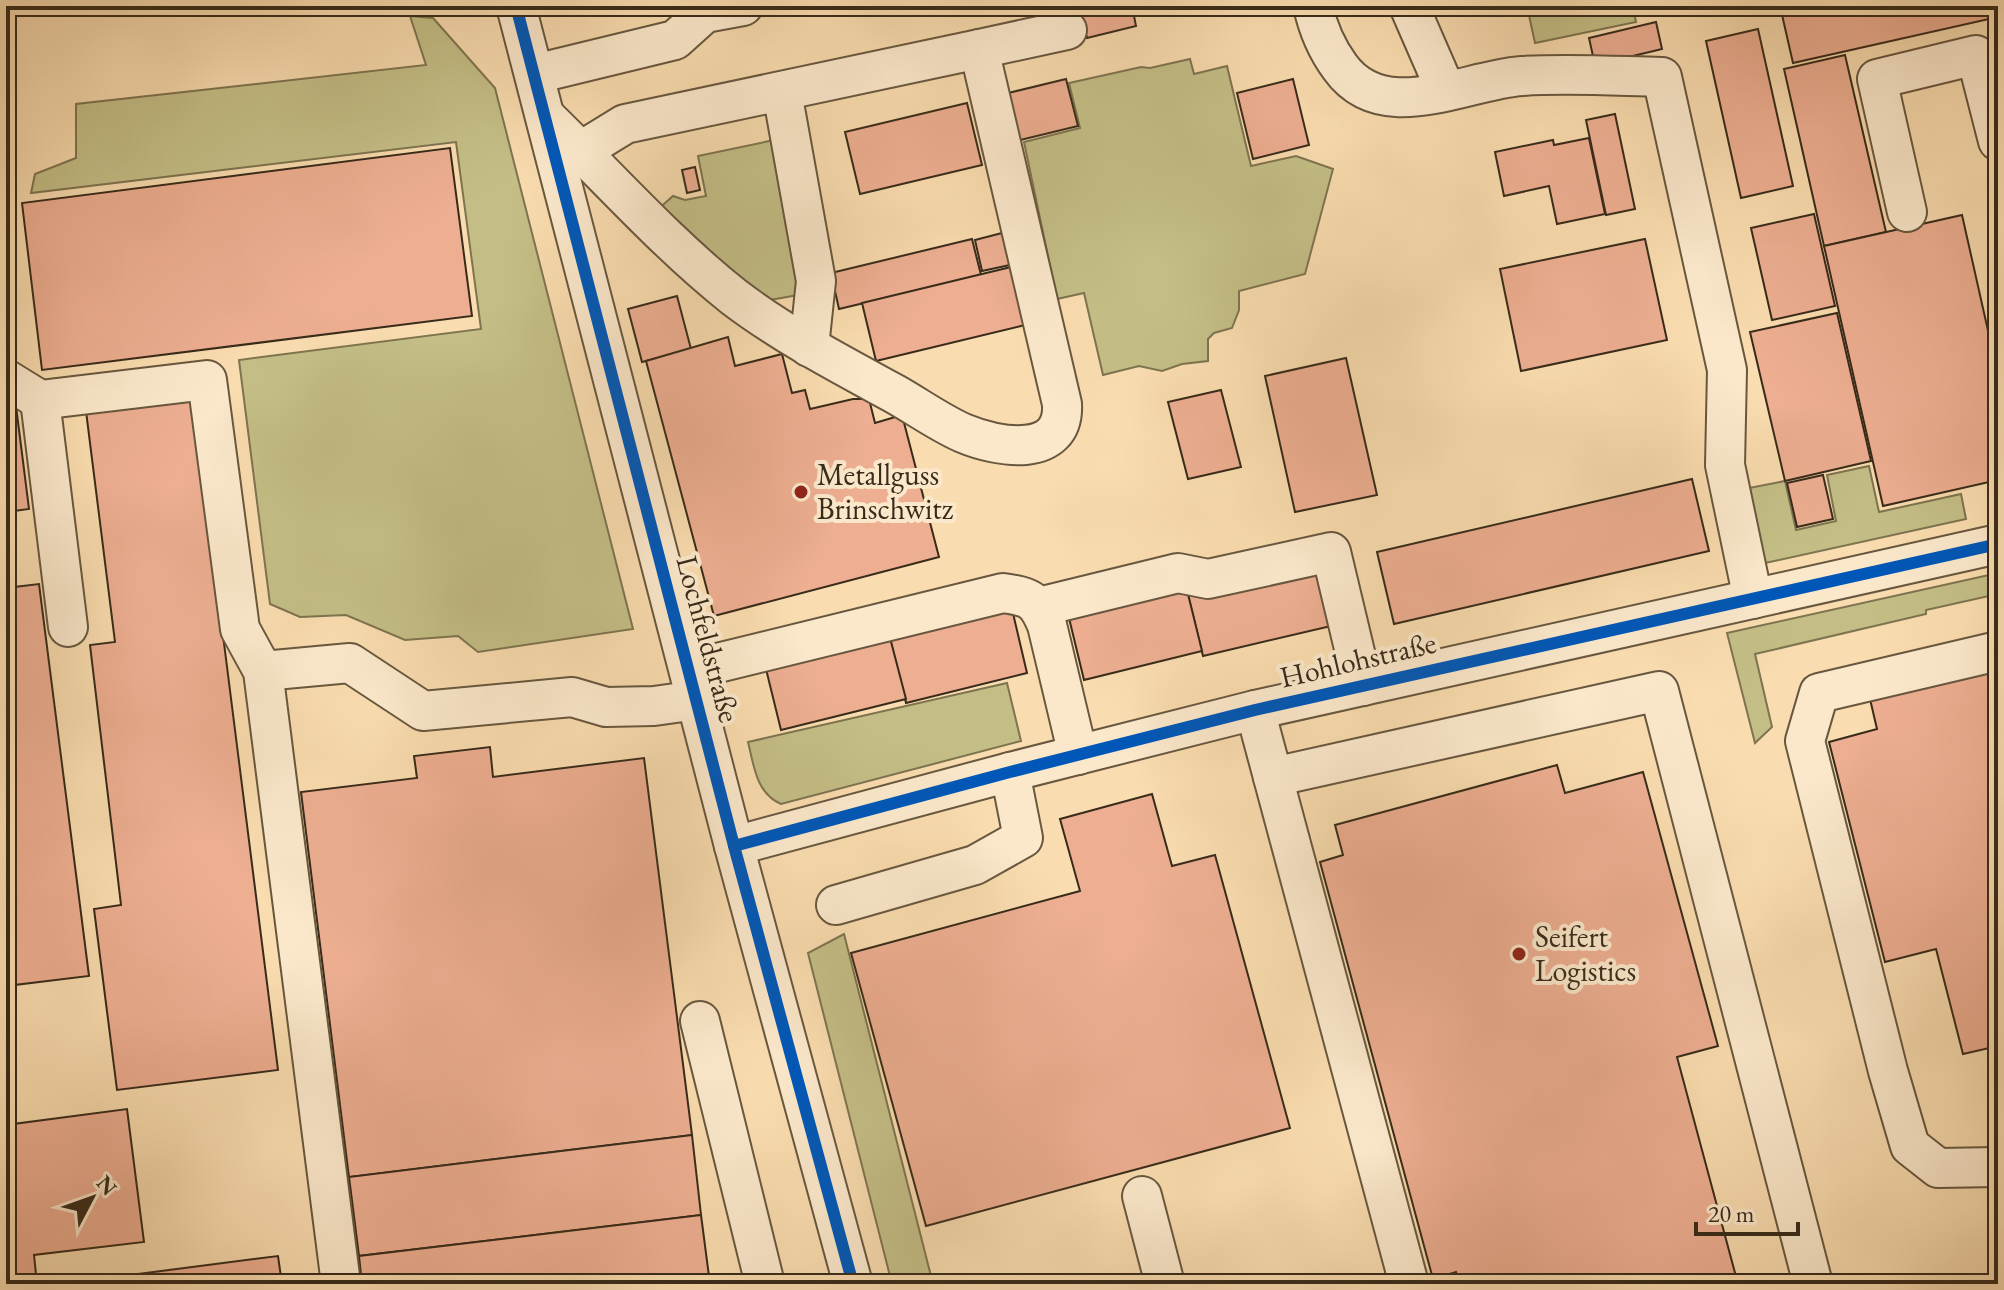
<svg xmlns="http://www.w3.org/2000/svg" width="2004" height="1290" viewBox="0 0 2004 1290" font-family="'EB Garamond',serif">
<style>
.green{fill:#c4be86;stroke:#7e7450;stroke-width:2}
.building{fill:#edae91;stroke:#382b1a;stroke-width:2}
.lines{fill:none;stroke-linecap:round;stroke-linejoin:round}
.minor-casing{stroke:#68573f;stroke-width:42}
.minor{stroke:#fbe8cb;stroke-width:38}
.cycleway-casing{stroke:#fbe8cb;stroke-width:17}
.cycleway{stroke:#0057b8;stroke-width:12}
.poi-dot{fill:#8f2418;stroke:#fbe8cb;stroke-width:3}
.labels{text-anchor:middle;stroke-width:8;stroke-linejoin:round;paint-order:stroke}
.poi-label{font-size:30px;fill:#382b1a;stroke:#fbe8cb;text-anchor:start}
.street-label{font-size:30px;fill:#382b1a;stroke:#fbe8cb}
</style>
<rect width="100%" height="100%" fill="#f9dcaf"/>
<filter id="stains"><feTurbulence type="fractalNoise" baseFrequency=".0025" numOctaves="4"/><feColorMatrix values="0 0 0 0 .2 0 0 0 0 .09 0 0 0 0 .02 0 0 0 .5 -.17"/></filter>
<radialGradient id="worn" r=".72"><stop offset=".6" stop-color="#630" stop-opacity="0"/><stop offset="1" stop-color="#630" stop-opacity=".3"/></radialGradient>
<g class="green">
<polygon points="1527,6 1633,6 1636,22 1535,43"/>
<polygon points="410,16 433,18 495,88 633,629 478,652 458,636 405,640 346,615 300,617 270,604 239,360 481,329 456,142 31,193 35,174 76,158 76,104 426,65"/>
<polygon points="1190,59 1194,74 1227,66 1251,166 1296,156 1333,169 1305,274 1239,291 1239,310 1232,328 1214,333 1208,339 1208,361 1182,364 1162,371 1139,366 1103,375 1084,293 1057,299 1024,142 1080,128 1069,83 1141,67 1150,68"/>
<polygon points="779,139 805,282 798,295 770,300 745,294 655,212 673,196 685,200 706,196 698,156"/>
<polygon points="1869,466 1879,512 1961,494 1966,519 1765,563 1749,488 1785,481 1796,530 1836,521 1827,475"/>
<polygon points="1998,573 1998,594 1926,610 1926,614 1755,654 1772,727 1755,743 1727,633"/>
<path d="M1007 683 1021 741 781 804C756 793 754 766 748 742Z"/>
<polygon points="844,934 933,1284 892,1284 808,953"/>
</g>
<g class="building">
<polygon points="1079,6 1132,6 1136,26 1087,38"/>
<polygon points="1780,6 1998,6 1998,17 1793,63"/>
<polygon points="1656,22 1662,49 1595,65 1589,38"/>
<polygon points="1758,29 1793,186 1741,198 1706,41"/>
<polygon points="1845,55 1886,232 1824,246 1784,69"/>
<polygon points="1066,79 1078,126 1016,141 1004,94"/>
<polygon points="1293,79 1309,145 1253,159 1237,93"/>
<polygon points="967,103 982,165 860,194 845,132"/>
<polygon points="1615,114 1635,209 1606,215 1586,120"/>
<polygon points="1589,138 1605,214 1557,224 1549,186 1504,196 1495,152 1553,140 1554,145"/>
<polygon points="450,148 472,316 42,370 22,203"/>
<polygon points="695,167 700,190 687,193 682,170"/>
<polygon points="1814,214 1835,306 1772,320 1751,228"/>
<polygon points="1962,215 1998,375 1998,480 1883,506 1824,246"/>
<polygon points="1002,233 1010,265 982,271 975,240"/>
<polygon points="972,239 981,275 839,309 831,273"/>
<polygon points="1645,239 1667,340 1521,371 1500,269"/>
<polygon points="1011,267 1025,325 876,361 862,303"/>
<polygon points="677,296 691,349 642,362 628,309"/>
<polygon points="1837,313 1871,461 1785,481 1750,332"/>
<polygon points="728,337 735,366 782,354 792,393 805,390 810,409 853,399 869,399 875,423 902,415 939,557 714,616 646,361"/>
<polygon points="1346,358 1377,495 1295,512 1265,376"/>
<polygon points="1221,390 1241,467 1188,479 1168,402"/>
<polygon points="15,398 29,509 6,512 6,399"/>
<polygon points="193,398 278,1070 117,1090 94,909 121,905 90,645 115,642 86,411"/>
<polygon points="1823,475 1833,519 1797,527 1787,483"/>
<polygon points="1692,479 1709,551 1394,624 1377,552"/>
<polygon points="1317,565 1331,626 1203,656 1188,595"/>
<polygon points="39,584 89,976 6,986 6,588"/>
<polygon points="1187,590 1202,651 1084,680 1069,618"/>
<polygon points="1012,609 1027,673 906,703 890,639"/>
<polygon points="889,634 906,699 781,730 765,665"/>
<polygon points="1998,667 1998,1046 1963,1054 1936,949 1885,962 1829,742 1877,729 1870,699"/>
<polygon points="490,747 493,777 644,758 692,1135 349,1177 301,792 417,778 414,756"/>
<polygon points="1557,765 1565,793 1643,772 1718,1046 1677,1057 1738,1284 1459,1284 1456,1272 1433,1279 1320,862 1343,855 1335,825"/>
<polygon points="1152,794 1172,866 1215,855 1290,1128 926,1226 851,953 1080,891 1060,819"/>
<polygon points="127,1109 144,1242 34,1255 37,1284 6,1284 6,1125"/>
<polygon points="692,1135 701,1215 359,1256 349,1177"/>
<polygon points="701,1215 710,1284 362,1284 359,1256"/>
<polygon points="278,1256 282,1284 60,1284"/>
</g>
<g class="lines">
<defs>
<g id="minor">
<polyline points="516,6 734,846 853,1284"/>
<path d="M1313 6C1318 29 1326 48 1340 67 1383 127 1464 80 1522 76 1568 73 1616 76 1662 77L1727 370 1725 465 1753 599"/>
<polyline points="1409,6 1446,91"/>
<polyline points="979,49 1067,30"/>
<polyline points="535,74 675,40 705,13 743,6"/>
<polyline points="782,92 816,281 809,347"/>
<path d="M546 117C608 177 666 243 734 297 784 335 840 364 895 394 918 407 940 423 963 433 998 448 1065 459 1062 404L979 49 625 124 581 151"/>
<polyline points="1907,212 1877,79 1976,55 1998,141"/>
<polyline points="6,379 40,400"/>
<polyline points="1039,607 1178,573 1208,579 1331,552 1363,686"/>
<polyline points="68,627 40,400 207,380 240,629 263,671 341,1284"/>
<polyline points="1998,651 1819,693 1805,741 1888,1071 1910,1146 1938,1168 1998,1167"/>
<path d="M689 670 1003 593C1030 597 1036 599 1047 625L1078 755"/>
<polyline points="263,671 350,663 423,711 572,697 606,707 654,706 697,700"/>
<polyline points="1255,710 1409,1284"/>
<polyline points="1273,777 1659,691 1813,1284"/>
<polyline points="734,846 1010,772 1255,710 1998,544"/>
<polyline points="836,905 975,865 1023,838 1010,772"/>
<polyline points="700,1021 765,1284"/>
<polyline points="1142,1196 1165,1284"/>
</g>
</defs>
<use href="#minor" class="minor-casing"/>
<use href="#minor" class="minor"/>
<defs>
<g id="cycleway">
<polyline points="516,6 734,846 853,1284"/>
<polyline points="734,846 1010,772 1255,710 1998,544"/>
</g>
</defs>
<use href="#cycleway" class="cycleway-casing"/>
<use href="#cycleway" class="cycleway"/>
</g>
<g class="poi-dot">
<circle cx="801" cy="492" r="8"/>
<circle cx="1519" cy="954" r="8"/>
</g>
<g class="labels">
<g class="poi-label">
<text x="817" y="485">Metallguss<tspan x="817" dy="34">Brinschwitz</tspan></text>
<text x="1535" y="947">Seifert<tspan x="1535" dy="34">Logistics</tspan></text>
</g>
<g class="street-label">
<text transform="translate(708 639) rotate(75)" y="10">Lochfeldstraße</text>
<text transform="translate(1358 660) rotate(-13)" y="10">Hohlohstraße</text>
</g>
</g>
<rect width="2004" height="1290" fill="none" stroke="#f9dcaf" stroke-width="32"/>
<rect x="8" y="8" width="1988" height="1274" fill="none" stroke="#382b1a" stroke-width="4"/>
<rect x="16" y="16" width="1972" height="1258" fill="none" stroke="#382b1a" stroke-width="2"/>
<g transform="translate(92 1198) rotate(49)" stroke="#fbe8cb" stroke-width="6" paint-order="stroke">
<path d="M0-6L14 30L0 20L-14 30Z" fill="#382b1a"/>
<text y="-12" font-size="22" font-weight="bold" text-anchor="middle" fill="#382b1a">N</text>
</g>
<path d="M1696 1222v12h102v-12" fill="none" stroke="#382b1a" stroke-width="4"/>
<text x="1708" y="1222" font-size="24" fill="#382b1a" stroke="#fbe8cb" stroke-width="6" paint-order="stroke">20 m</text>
<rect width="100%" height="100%" filter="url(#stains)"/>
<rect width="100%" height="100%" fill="url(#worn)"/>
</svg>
